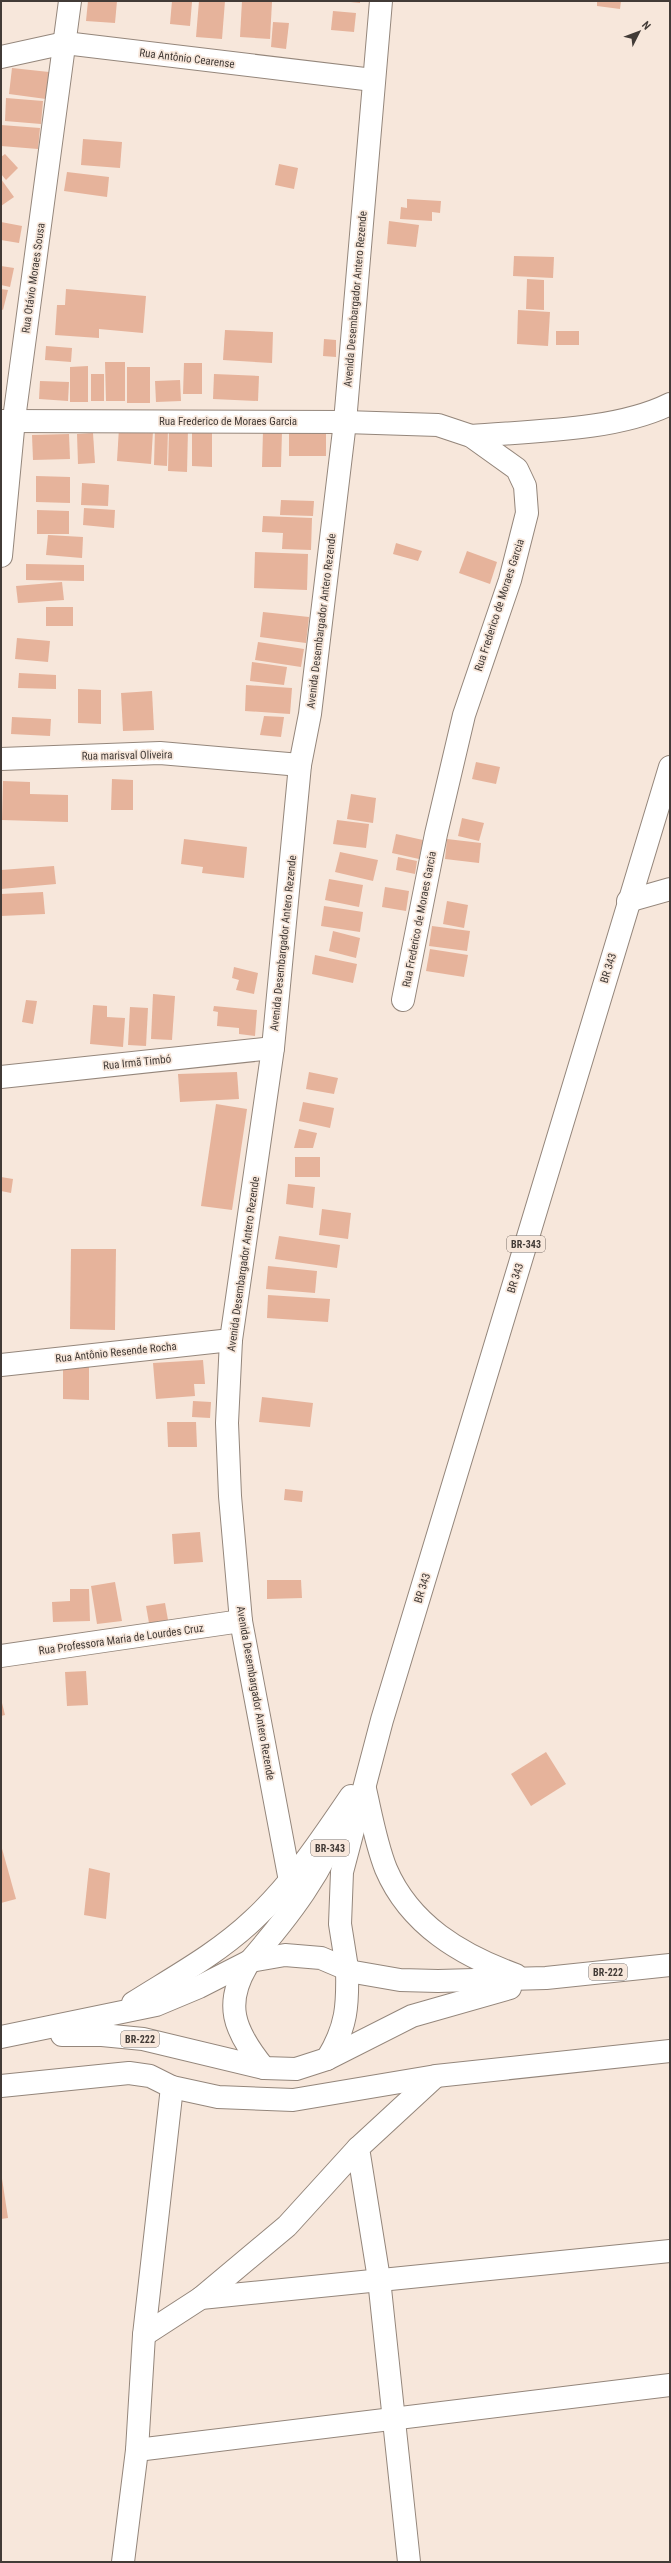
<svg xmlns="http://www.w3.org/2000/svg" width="671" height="2563" viewBox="0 0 671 2563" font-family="'Roboto Condensed',sans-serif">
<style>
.building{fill:#e6b39b}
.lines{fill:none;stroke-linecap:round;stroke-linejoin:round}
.minor-casing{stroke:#94867b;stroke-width:24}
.primary-casing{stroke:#94867b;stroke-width:24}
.trunk-casing{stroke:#94867b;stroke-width:24}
.minor{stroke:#fff;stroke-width:22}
.primary{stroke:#fff;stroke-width:22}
.trunk{stroke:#fff;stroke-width:22}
.labels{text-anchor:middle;stroke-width:3.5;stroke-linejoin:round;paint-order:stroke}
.shield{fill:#f7e7db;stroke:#786f68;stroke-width:1}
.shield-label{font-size:10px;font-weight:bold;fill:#423b37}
.street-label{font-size:11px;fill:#423b37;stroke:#f7e7db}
</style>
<rect width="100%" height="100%" fill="#f7e7db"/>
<g class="building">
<polygon points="88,1 117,1 115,23 86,21"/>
<polygon points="172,1 192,2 190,26 170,24"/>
<polygon points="199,1 225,1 222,39 196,37"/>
<polygon points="242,1 272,2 270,39 240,37"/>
<polygon points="341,1 360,1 360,3"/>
<polygon points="597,1 621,1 620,9 597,6"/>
<polygon points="333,11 356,13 354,32 331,30"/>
<polygon points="273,22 289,23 286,49 271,47"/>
<polygon points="12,68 49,72 46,99 9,94"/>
<polygon points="6,98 43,101 41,124 5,121"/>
<polygon points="1,125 40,128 38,149 1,146"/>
<polygon points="83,139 122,142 120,168 81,165"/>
<polygon points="5,154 18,168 6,180 1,174 1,157"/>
<polygon points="279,164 298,168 294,189 275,185"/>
<polygon points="67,172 109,177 107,197 64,191"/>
<polygon points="1,179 14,197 1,206"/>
<polygon points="407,199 441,201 440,213 432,212 432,221 400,219 401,207 407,208"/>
<polygon points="389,221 419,225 416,247 387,244"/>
<polygon points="1,222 22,226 19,243 1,240"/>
<polygon points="514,256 554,257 553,278 513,276"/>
<polygon points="1,266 14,268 10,287 1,285"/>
<polygon points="527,279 544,280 544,310 526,309"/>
<polygon points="1,289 8,290 3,310 1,309"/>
<polygon points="66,289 146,296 143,333 99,329 99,338 55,335 57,305 65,305"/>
<polygon points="518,310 550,312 548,346 517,344"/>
<polygon points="225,330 273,332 272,363 223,360"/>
<rect x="556" y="331" width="23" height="14"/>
<polygon points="324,339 336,340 336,357 323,356"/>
<polygon points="46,346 72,348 71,362 45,360"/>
<polygon points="105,362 125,362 125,401 106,401"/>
<polygon points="184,363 202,363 202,394 183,394"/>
<polygon points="88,366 88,402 70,402 70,367"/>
<rect x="127" y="367" width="23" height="36"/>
<rect x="91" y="374" width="13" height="27"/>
<polygon points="214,374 259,376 258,401 213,399"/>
<polygon points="180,380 181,401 156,402 155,381"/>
<polygon points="40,381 69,382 68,401 39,399"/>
<polygon points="119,428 153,431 151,464 117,461"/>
<polygon points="169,428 188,429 187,472 168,471"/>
<polygon points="155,429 168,429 167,466 154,465"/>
<polygon points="192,430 212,430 212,467 192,466"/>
<polygon points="263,431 282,431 281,467 262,467"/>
<polygon points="289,431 326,432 326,456 289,456"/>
<polygon points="93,433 95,463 78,464 77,434"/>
<polygon points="69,434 70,459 33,460 32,435"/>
<polygon points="36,476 70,477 70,503 36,502"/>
<polygon points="82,483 109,485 108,506 81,505"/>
<polygon points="281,500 314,501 313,516 280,515"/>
<polygon points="84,508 115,510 114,528 83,525"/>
<polygon points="37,510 69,511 69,534 37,534"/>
<polygon points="263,516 312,518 311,550 282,549 283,533 262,532"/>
<polygon points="48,535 83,537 82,558 46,555"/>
<polygon points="396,543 422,551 418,561 393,554"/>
<polygon points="467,551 497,562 490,584 459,573"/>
<polygon points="255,552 308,554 307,590 254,588"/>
<polygon points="26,564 84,565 84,581 26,580"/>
<polygon points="62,582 64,600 18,603 16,586"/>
<rect x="46" y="607" width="27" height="19"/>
<polygon points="263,612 309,617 306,643 260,637"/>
<polygon points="17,638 50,641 48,662 15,659"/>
<polygon points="258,642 304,649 301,667 255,660"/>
<polygon points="252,662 287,667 284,685 250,681"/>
<polygon points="19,673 56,675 56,689 18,688"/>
<polygon points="246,685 292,688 290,714 245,711"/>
<polygon points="78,689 101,690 101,724 78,723"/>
<polygon points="152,691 154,730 123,731 121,693"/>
<polygon points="264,716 284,717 281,737 260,735"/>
<polygon points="12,717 51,719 50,736 11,734"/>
<polygon points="476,762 500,767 496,784 472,779"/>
<polygon points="112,779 133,780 133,810 111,810"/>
<polygon points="3,781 30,782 30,794 68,795 68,822 2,820"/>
<polygon points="351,794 376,798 373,823 347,819"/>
<polygon points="462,818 484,823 479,841 458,836"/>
<polygon points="337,820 369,824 366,848 333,844"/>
<polygon points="396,834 423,840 419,859 392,853"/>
<polygon points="184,839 247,847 244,878 202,873 203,867 181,864"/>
<polygon points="447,839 481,843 479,863 445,859"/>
<polygon points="340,852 378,860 373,881 335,872"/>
<polygon points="398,857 417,861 415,874 396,870"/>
<polygon points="54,866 56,884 1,889 1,870"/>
<polygon points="329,879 363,885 359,907 325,900"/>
<polygon points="385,887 409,891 406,911 382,907"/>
<polygon points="43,892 45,914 1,916 1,894"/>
<polygon points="447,901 468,905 464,928 443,924"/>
<polygon points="324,906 363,912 360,932 321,926"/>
<polygon points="432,926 470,931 467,951 429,946"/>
<polygon points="333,931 360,938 356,958 329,951"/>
<polygon points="430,949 468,955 464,977 426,971"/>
<polygon points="315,955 357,964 353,983 312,974"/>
<polygon points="234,967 258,973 254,994 236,990 239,980 232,978"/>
<polygon points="153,994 175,996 172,1040 151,1039"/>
<polygon points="26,1000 37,1001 33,1024 22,1022"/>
<polygon points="93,1005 107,1006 107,1017 125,1018 123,1047 90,1044"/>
<polygon points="214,1006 257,1010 255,1036 239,1034 239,1028 217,1026 218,1012 213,1011"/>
<polygon points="130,1007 148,1008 146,1046 128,1045"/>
<polygon points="237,1072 239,1099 180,1102 178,1074"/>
<polygon points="309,1072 338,1078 334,1094 306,1089"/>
<polygon points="303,1102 334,1108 330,1128 299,1121"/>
<polygon points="216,1104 247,1109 232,1210 201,1206"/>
<polygon points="299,1129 317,1133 313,1148 294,1148"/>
<rect x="295" y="1157" width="25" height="20"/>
<polygon points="1,1177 13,1179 11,1193 1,1191"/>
<polygon points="288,1184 315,1187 313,1208 286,1204"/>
<polygon points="322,1209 351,1213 348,1239 319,1235"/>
<polygon points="279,1236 340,1245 337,1268 275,1259"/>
<polygon points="71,1249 116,1249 115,1330 70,1329"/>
<polygon points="268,1266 317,1271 315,1293 266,1289"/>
<polygon points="268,1295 330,1299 328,1322 267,1318"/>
<polygon points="203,1360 205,1384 194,1384 195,1396 156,1399 153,1363"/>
<polygon points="63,1365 89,1365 89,1400 63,1399"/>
<polygon points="262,1397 313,1403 310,1427 259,1422"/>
<polygon points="193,1401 211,1402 210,1418 192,1417"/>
<polygon points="167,1422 196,1422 197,1447 168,1447"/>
<polygon points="285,1489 303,1491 302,1502 284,1500"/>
<polygon points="200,1532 203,1562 174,1564 172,1534"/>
<polygon points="267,1580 301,1580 302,1598 267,1599"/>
<polygon points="115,1582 122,1621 97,1624 91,1586"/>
<polygon points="70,1589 89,1589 90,1621 53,1622 52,1602 70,1601"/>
<polygon points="165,1603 168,1620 149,1623 146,1606"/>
<polygon points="86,1671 88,1705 67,1706 65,1672"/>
<polygon points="1,1699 5,1715 1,1716"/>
<polygon points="546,1752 566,1784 531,1806 511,1774"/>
<polygon points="1,1845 16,1899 1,1903"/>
<polygon points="89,1868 110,1873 106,1919 84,1915"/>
<polygon points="1,2172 8,2218 1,2219"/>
</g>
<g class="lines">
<defs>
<g id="minor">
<polyline points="1,57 65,43 373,80"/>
<polyline points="1,421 345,422 438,425 471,436 517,469 525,486 527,513 510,580 464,715 436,834 403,1000"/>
<path d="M471 436C531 431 616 431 670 404"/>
<polyline points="1,556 14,419 70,1"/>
<polyline points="1,759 160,753 300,765"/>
<polyline points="628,901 670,889"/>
<polyline points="1,1077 273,1048"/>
<polyline points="1,1365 231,1340"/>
<polyline points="1,1656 241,1621"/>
<polyline points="290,1881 241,1621 230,1496 227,1423 231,1340 273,1048 300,765 310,714 345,422 381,1"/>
<polyline points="1,2086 129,2073 150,2076 172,2087 218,2097 293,2100 436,2076 670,2051"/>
<polyline points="201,2298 287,2226 358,2148"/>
<polyline points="144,2335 201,2298 670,2251"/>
<polyline points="137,2450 670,2385"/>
<polyline points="123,2562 137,2450 144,2335 172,2087"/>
<polyline points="409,2562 379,2279 358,2148 436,2076"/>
</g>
<g id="primary">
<path d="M250 1961C289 1916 324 1871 344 1814"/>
<polyline points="347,1968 340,1924 342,1872 382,1720 670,767"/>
</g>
<g id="trunk">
<path d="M365 1789C371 1815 376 1844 386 1869 410 1925 461 1955 516 1975"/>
<path d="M250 1961C222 2003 234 2031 264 2068"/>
<path d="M133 2003C174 1977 217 1954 253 1920 292 1884 321 1840 351 1796"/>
<polyline points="62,2035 102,2035 143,2039 264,2068 296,2069 327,2059 412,2016 510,1988"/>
<polyline points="1,2037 156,2005 199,1987 250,1961 285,1955 321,1958 354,1972 400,1980 438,1981 546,1978 670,1965"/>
<path d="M327 2059C347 2027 348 2005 347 1968"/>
</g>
</defs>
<use href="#minor" class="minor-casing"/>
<use href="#primary" class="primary-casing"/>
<use href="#trunk" class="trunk-casing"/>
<use href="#minor" class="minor"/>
<use href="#primary" class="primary"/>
<use href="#trunk" class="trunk"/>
</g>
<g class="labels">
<g class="shield">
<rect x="507" y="1236" width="38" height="16" rx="3"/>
<rect x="311" y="1840" width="38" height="16" rx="3"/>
<rect x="589" y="1964" width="38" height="16" rx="3"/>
<rect x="121" y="2031" width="38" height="16" rx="3"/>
</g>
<g class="shield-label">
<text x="526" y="1248">BR-343</text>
<text x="330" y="1852">BR-343</text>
<text x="608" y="1976">BR-222</text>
<text x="140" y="2043">BR-222</text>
</g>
<g class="street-label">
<text transform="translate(187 58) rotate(7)" y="4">Rua Antônio Cearense</text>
<text transform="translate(33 278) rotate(-82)" y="4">Rua Otávio Moraes Sousa</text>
<text transform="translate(355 299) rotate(-85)" y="4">Avenida Desembargador Antero Rezende</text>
<text x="228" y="425">Rua Frederico de Moraes Garcia</text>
<text transform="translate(499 605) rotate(-72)" y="4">Rua Frederico de Moraes Garcia</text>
<text transform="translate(321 621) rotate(-83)" y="4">Avenida Desembargador Antero Rezende</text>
<text transform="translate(127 755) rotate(-1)" y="4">Rua marisval Oliveira</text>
<text transform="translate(419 919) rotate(-79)" y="4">Rua Frederico de Moraes Garcia</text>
<text transform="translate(283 943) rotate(-84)" y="4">Avenida Desembargador Antero Rezende</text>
<text transform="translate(608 968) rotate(-73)" y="4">BR 343</text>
<text transform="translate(137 1062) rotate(-6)" y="4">Rua Irmã Timbó</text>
<text transform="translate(243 1264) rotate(-82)" y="4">Avenida Desembargador Antero Rezende</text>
<text transform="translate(515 1278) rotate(-73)" y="4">BR 343</text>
<text transform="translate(116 1352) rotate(-6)" y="4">Rua Antônio Resende Rocha</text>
<text transform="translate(422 1588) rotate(-73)" y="4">BR 343</text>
<text transform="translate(121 1639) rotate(-8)" y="4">Rua Professora Maria de Lourdes Cruz</text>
<text transform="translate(256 1693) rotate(80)" y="4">Avenida Desembargador Antero Rezende</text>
</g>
</g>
<rect width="671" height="2563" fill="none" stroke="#423b37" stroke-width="4"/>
<g transform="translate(639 32) rotate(48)" stroke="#f7e7db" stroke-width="3" paint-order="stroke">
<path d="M0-3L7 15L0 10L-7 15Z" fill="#423b37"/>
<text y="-6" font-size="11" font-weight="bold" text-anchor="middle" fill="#423b37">N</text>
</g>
</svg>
